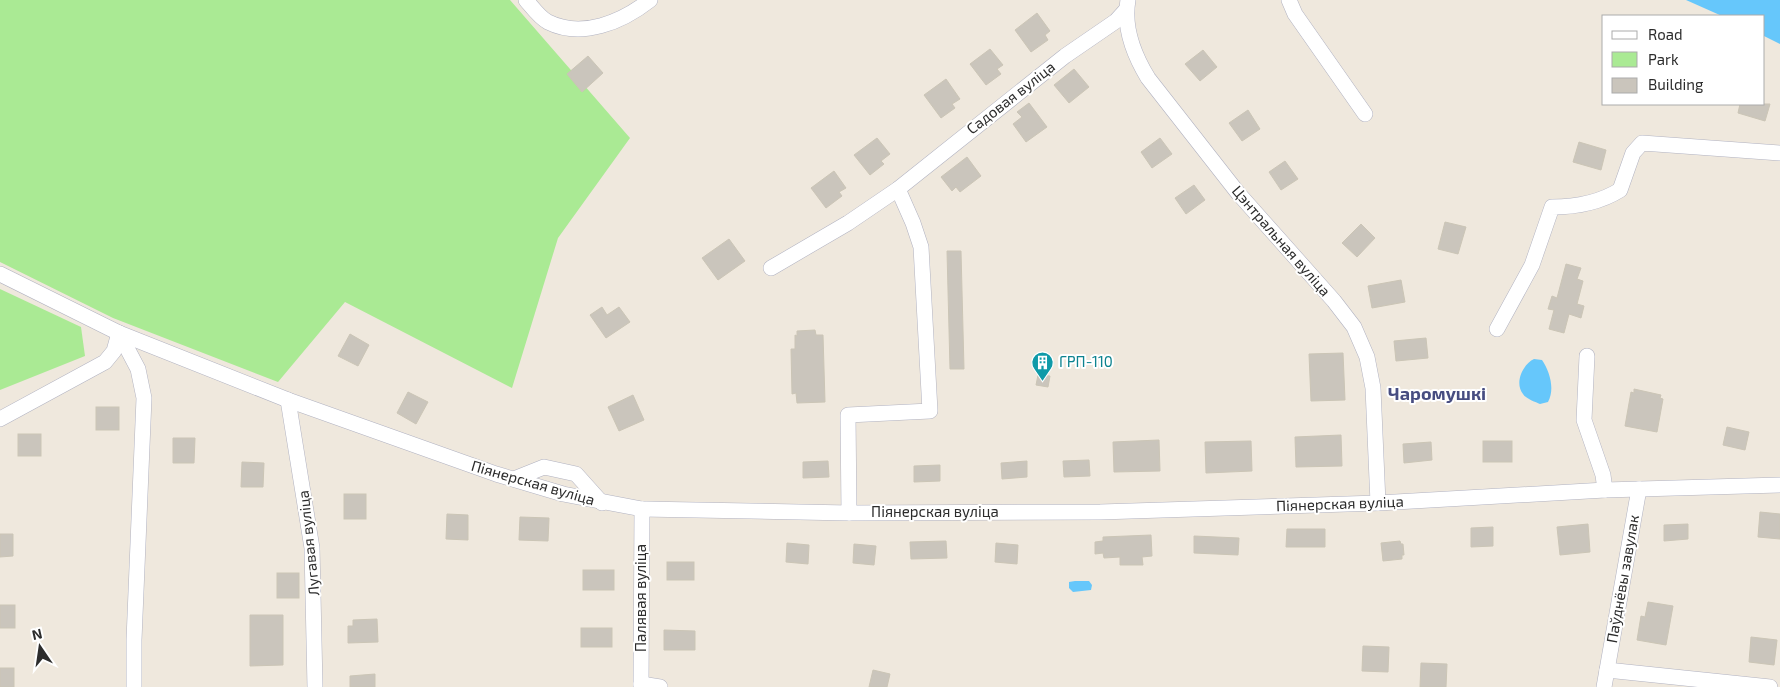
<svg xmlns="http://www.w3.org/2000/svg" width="1780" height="687" viewBox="0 0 1780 687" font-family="'Exo 2',sans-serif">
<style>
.green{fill:#aaea94}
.water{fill:#66c7fb}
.building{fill:#cac5bc;stroke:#cbc5b6}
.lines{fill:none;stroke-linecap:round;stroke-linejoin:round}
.minor-casing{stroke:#b1b2c1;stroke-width:16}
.minor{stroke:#fff;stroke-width:15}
.labels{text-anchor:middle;stroke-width:4;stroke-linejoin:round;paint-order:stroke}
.street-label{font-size:15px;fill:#2c2c2c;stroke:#fff}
.culture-label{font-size:15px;fill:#0d838f;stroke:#fff;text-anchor:start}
.quarter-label{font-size:18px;font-weight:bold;fill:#474d81;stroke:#fff}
</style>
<rect width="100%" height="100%" fill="#efe8dd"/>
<g class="green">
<polygon points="0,0 510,0 630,138 558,238 512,388 345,302 278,382 113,318 0,262"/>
<polygon points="0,289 81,327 85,356 0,390"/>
</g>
<g class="water">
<polygon points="1686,0 1780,0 1780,44 1764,36 1764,16 1722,16"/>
<path d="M1534 359 1542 360C1550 372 1555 389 1548 402L1540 404C1535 402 1526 399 1523 394 1514 383 1523 364 1534 359Z"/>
<polygon points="1075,581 1089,581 1092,585 1091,590 1073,592 1069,588 1069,582"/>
</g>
<g class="building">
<polygon points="1037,13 1050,31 1045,35 1048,40 1031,52 1015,30"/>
<polygon points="990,49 1003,65 997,69 1001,74 986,85 970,64"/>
<polygon points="1203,50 1217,67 1200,81 1185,64"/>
<polygon points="588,56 603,73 582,92 567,74"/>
<polygon points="1074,69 1089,87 1069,103 1054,85"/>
<polygon points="946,79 960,99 952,104 955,108 941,118 924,95"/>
<polygon points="1029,103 1047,127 1026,142 1013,124 1022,117 1017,112"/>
<polygon points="1740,104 1770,104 1765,121 1738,113"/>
<polygon points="1248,110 1260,129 1242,141 1229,123"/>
<polygon points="877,138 890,154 881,161 884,164 870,175 854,155"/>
<polygon points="1160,138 1172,154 1152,168 1141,152"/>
<polygon points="1579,142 1606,150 1601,170 1573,162"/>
<polygon points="967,157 981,176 960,192 956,187 952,191 941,177"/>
<polygon points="1285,161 1298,179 1281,190 1269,172"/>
<polygon points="834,171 846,188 839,192 842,196 826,208 811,188"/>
<polygon points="1194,185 1205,200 1186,214 1175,198"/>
<polygon points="1445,222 1466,227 1458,254 1438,249"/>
<polygon points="1361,224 1375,238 1357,257 1342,243"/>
<polygon points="729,239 745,261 718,280 702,258"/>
<polygon points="947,251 961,251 964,369 950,369"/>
<polygon points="1566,264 1581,268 1577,279 1583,281 1577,304 1584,306 1581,318 1569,314 1564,333 1549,329 1554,310 1548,309 1552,296 1557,298"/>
<polygon points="1401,280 1405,302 1372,308 1368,286"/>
<polygon points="602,307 607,315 619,307 630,322 606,338 590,315"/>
<polygon points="815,330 816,335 823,335 825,402 797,403 796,393 792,394 791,349 795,349 795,335 797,336 797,331"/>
<polygon points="350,334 369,345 358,366 338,356"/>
<polygon points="1426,338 1428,358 1396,361 1394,341"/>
<polygon points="1343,353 1345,400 1311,401 1309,354"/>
<polygon points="1038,375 1050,376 1048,387 1036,385"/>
<polygon points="1634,389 1661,395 1660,398 1663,399 1657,432 1625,426 1631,392 1634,393"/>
<polygon points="408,392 428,402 416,424 397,413"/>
<polygon points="633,395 644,420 619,431 608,407"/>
<rect x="96" y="407" width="23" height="23"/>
<polygon points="1727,427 1749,432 1745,450 1723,445"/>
<rect x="18" y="434" width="23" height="22"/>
<polygon points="1341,435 1342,466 1296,467 1295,437"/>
<polygon points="173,438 195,438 194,463 173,463"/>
<polygon points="1159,440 1160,471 1114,472 1113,442"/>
<polygon points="1251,441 1252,471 1206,473 1205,442"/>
<rect x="1483" y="441" width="29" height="21"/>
<polygon points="1431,442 1432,460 1404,463 1403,444"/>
<polygon points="1089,460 1090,476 1064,477 1063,461"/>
<polygon points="828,461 829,477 803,478 803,462"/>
<polygon points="1027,461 1027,477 1002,479 1001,463"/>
<polygon points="242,462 264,463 263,487 241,487"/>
<polygon points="940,465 940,481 914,482 914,466"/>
<rect x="344" y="494" width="22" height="25"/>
<polygon points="1760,512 1780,514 1780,539 1758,537"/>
<polygon points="447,514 468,515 468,540 446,539"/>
<polygon points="520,517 549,518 548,541 519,540"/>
<polygon points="1588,524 1590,552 1560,555 1557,527"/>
<polygon points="1688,524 1688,539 1664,541 1664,525"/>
<polygon points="1493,527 1493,546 1471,547 1471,528"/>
<polygon points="1287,529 1325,529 1325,547 1286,547"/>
<polygon points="0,534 13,534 13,556 0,557"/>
<polygon points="1151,535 1152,556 1142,557 1143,565 1120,565 1120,557 1104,558 1103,553 1095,554 1095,542 1103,541 1103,537"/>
<polygon points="1194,536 1239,538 1238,555 1194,553"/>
<polygon points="946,541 947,558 911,559 910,542"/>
<polygon points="1400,541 1401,544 1403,544 1404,555 1402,555 1402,559 1383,561 1381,543"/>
<polygon points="787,543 809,545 808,564 786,562"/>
<polygon points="996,543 1018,545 1017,564 995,562"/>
<polygon points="854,544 876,546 874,565 853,563"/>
<rect x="667" y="562" width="27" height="18"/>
<rect x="583" y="570" width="31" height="20"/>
<rect x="277" y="573" width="22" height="25"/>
<polygon points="1648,602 1673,606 1666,645 1637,640 1641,616 1645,617"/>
<rect x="0" y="605" width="15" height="23"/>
<polygon points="250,615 283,615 283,665 250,666"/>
<polygon points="377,619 378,642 348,643 348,626 353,626 353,620"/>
<rect x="581" y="628" width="31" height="19"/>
<polygon points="664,630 695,631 695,650 664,650"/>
<polygon points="1751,637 1777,640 1774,665 1749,662"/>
<polygon points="1363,646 1389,647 1388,672 1362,671"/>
<polygon points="1421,663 1447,664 1446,687 1420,687"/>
<rect x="0" y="668" width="14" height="19"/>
<polygon points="873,670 890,674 887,687 869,687"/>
<polygon points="375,674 375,687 350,687 350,676"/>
</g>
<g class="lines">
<defs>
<g id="minor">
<path d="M526 0C532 7 540 18 548 22 582 39 622 22 650 0"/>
<path d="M1128 0C1123 28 1134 55 1148 78L1238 193 1334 301 1354 327 1367 357 1373 388 1378 503"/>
<polyline points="1289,0 1295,14 1365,114"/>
<polyline points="771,268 848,223 898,189 1065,56 1116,21 1126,10"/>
<polyline points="0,274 119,333 288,400 496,474 563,494 642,509 849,513 1100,512 1378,503 1605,490 1780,485"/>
<path d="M1497 329 1532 265 1552 207C1577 207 1599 203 1620 190L1633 153 1642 143 1780 153"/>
<polyline points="119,333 138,369 144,398 134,640 134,687"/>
<polyline points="1587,356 1584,420 1603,475 1605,490"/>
<polyline points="288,400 312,548 315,687"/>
<polyline points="0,419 105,362 114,351 119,333"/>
<polyline points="514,479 544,467 576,474 602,503"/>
<polyline points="849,513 848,415 930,411 921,247 913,223 898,189"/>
<polyline points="1607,670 1770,687"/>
<polyline points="641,684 660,687"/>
<polyline points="641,687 642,509"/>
<polyline points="1604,687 1639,489"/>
</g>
</defs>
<use href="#minor" class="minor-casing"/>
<use href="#minor" class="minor"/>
</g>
<defs>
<symbol id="building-pin" viewBox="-11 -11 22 30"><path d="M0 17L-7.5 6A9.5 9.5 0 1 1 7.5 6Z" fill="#0f9aa8" stroke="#fff"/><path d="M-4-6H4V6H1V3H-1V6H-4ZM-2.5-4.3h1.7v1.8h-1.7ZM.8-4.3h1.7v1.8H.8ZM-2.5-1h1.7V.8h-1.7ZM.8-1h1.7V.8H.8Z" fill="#fff"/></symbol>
</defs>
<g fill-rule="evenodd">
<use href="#building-pin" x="1030" y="350" width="25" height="34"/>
</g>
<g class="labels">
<g class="street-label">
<text transform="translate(1011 98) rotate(-38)" y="5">Садовая вуліца</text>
<text transform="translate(1281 241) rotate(49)" y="5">Цэнтральная вуліца</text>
<text transform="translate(533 483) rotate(16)" y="5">Піянерская вуліца</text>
<text transform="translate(1340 504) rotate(-2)" y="5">Піянерская вуліца</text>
<text x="935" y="517">Піянерская вуліца</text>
<text transform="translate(309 543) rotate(-96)" y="5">Лугавая вуліца</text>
<text transform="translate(1623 579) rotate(-80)" y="5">Паўднёвы завулак</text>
<text transform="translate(641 598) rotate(-90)" y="5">Палявая вуліца</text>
</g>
<g class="culture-label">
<text x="1059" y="367">ГРП-110</text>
</g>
<g class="quarter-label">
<text x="1437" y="400">Чаромушкі</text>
</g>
</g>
<rect x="1602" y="15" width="162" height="90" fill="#ffffff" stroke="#ababab"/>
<rect x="1612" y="31" width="25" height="8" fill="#ffffff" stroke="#ababab"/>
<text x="1648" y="40" font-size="15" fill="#2c2c2c">Road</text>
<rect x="1612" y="52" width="25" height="15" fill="#aaea94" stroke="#ababab"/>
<text x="1648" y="65" font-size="15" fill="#2c2c2c">Park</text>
<rect x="1612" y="78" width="25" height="15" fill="#cac5bc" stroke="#ababab"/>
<text x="1648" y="90" font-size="15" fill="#2c2c2c">Building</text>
<g transform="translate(40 647) rotate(347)" stroke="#ffffff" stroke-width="4" paint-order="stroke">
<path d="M0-4L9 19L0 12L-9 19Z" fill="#2c2c2c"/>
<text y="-8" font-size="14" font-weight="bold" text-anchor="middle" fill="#2c2c2c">N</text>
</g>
</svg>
